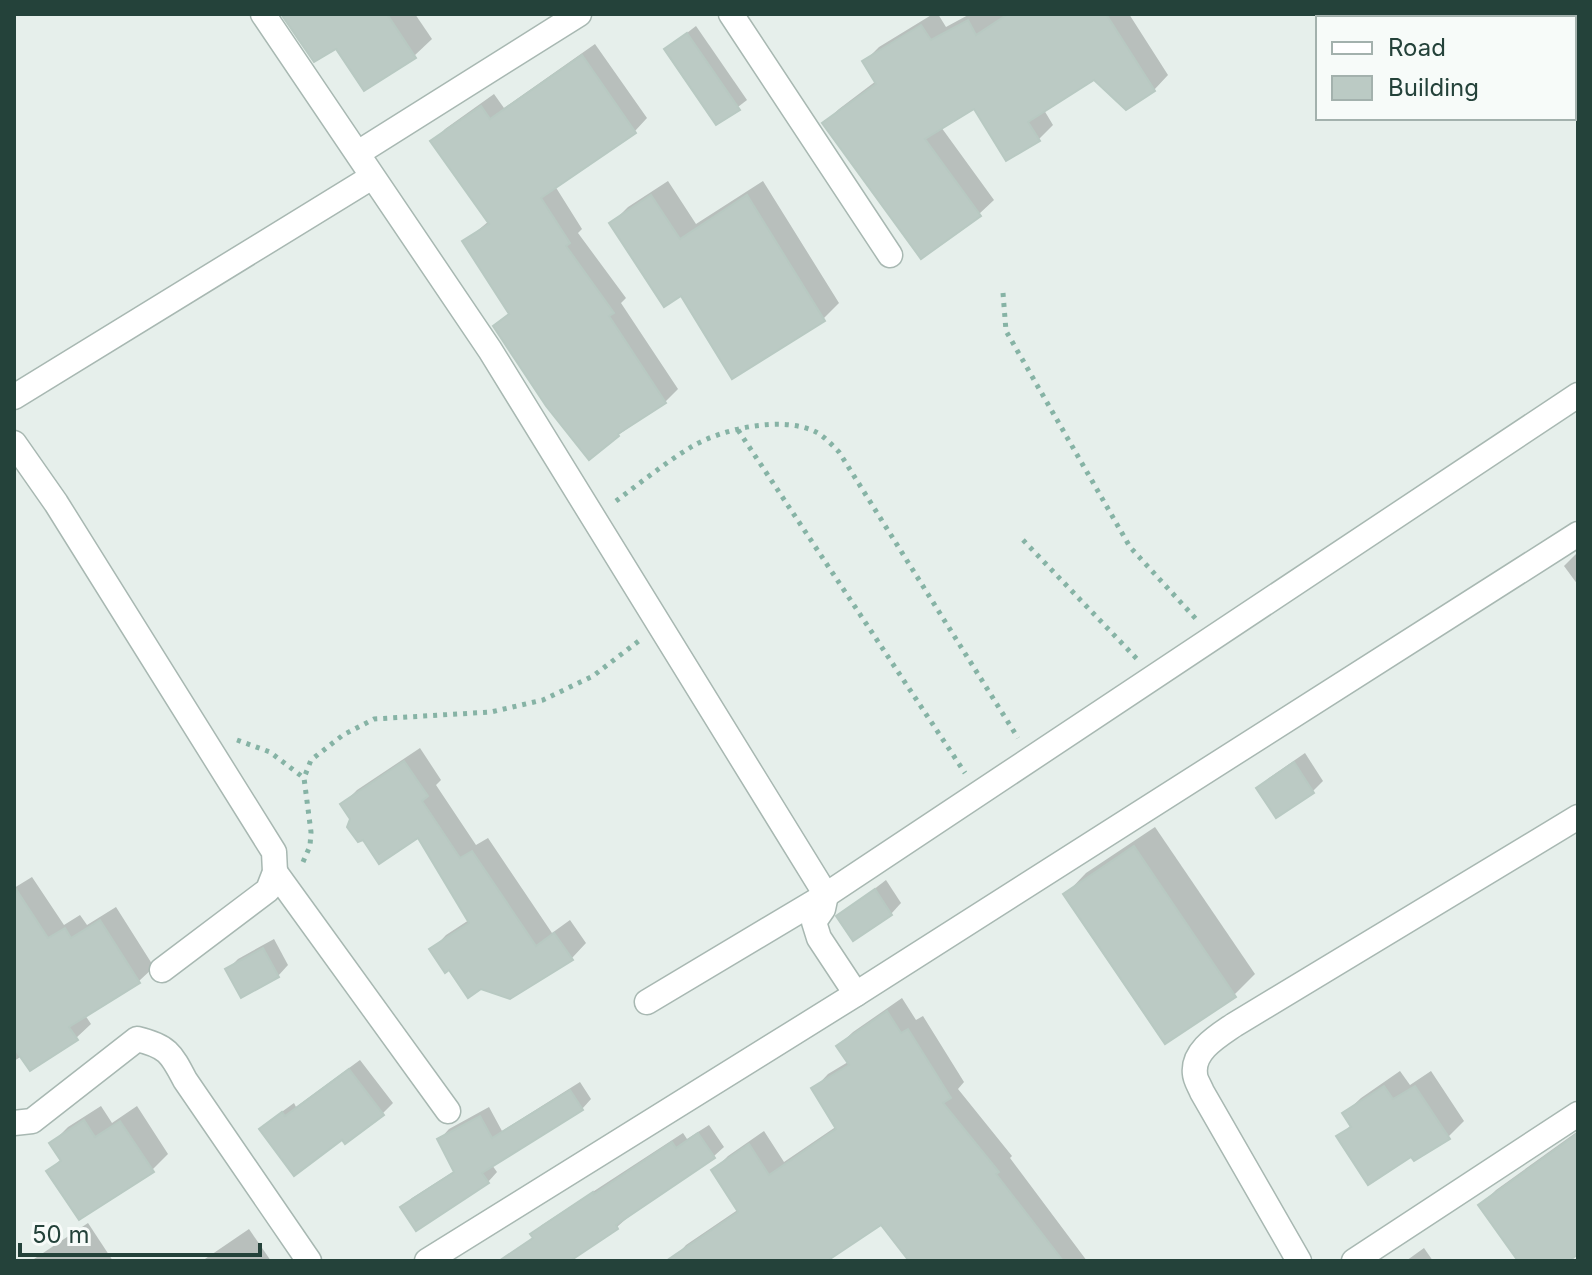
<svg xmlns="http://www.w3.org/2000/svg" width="1592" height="1275" viewBox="0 0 1592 1275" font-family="Inter,sans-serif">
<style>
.shadow{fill:#0003}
.building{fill:#bbcac4;stroke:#b8c9c2;stroke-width:2}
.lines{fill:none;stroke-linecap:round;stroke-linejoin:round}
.minor-casing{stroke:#a8b8b2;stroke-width:27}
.secondary-casing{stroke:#a4bbb3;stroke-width:27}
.path{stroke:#86b3a5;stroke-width:5;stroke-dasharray:4 6;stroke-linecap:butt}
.minor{stroke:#fff;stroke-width:24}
.secondary{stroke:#fff;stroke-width:24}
</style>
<rect width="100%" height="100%" fill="#e6efeb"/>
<g class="shadow">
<polygon points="283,14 415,14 432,39 414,56 337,46"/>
<polygon points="933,14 938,14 946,27 970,14 1129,14 1168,75 1154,90 1126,107 1094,77 1044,110 1053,125 1038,140 975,107 941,127 994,200 979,214 824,123 839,109 876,81 864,62 879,47"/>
<polygon points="1396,14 1539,14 1532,18 1399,18"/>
<polygon points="696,26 747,100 717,123 666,49"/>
<polygon points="595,44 647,118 635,131 555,186 582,229 578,233 626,298 621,303 678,389 665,402 618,435 495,326 510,312 464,242 489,221 433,142 445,129 494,94 504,108"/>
<polygon points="668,181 696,224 763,181 839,303 823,319 681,293 612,223 628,207"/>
<polygon points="1578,552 1578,585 1564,566"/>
<polygon points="420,748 441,780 436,785 476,845 488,838 552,933 570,920 586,943 572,958 450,967 432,950 446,935 469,920 419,835 352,818 342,805 357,790"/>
<polygon points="1305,753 1323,781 1313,791 1277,815 1258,788 1269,778"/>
<polygon points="1155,827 1255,974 1234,995 1066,894 1086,873"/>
<polygon points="32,877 64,925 80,915 87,925 116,907 154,967 139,981 85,1015 91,1024 76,1038 22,1056 14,1061 14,888"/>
<polygon points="886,880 901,903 891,914 838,917"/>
<polygon points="274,939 288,965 278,976 228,969 238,959"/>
<polygon points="902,998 916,1020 923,1016 964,1082 958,1089 1012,1156 1010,1158 1087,1261 911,1261 882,1222 827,1261 672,1261 686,1245 739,1209 713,1171 728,1156 764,1131 784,1162 837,1126 814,1089 828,1074 848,1062 838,1046 853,1032"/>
<polygon points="360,1060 393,1103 382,1114 343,1138 272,1119 294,1103 296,1107"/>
<polygon points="1400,1071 1410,1085 1431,1071 1464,1121 1448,1137 1412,1154 1339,1137 1352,1124 1345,1113 1361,1098"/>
<polygon points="580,1082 591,1099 582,1109 492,1165 497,1172 488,1182 402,1207 412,1198 456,1170 440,1139 449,1129 489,1107 502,1131"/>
<polygon points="101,1106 112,1123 137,1106 168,1154 152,1170 49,1171 62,1158 52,1143 68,1127"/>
<polygon points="709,1125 724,1147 714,1156 625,1216 627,1218 617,1227 567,1261 551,1261 533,1234 542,1225 683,1133 687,1139"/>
<polygon points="1578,1131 1578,1252 1565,1261 1520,1261 1480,1206 1496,1190"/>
<polygon points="88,1223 113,1261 31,1261"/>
<polygon points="249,1229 271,1261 202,1261"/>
<polygon points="1424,1248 1433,1261 1406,1261"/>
</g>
<g class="building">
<polygon points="281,14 387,14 416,58 364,91 336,49 314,62"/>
<polygon points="1008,14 1106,14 1155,91 1126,110 1094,80 1028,122 1040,141 1006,161 974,109 925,139 981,216 921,259 822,123 876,84 862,61 921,25 931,40 968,20 976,35"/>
<polygon points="687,33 740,110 716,125 664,49"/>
<polygon points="582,55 636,133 541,198 570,243 566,246 614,313 609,316 666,403 618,434 619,436 589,460 546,406 493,326 509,314 462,241 489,224 430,141 481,106 490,119"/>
<polygon points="651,195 680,239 747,195 825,321 732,379 681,296 664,307 609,223"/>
<polygon points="404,761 428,796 422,801 460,858 472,851 536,946 554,933 573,960 510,999 481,989 468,998 449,970 445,973 429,949 469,923 418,838 379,864 363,840 358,842 347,827 350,819 340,804"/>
<polygon points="1294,762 1314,793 1276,818 1256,788"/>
<polygon points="1134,846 1236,997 1165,1044 1063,894"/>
<polygon points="14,886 48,938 65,928 71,938 100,920 140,983 69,1027 78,1040 30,1071 14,1048"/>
<polygon points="875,889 892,915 853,941 836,916"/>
<polygon points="263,948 279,977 241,998 225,969"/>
<polygon points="887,1011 901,1033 908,1029 951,1098 943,1103 999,1172 996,1174 1063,1261 909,1261 881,1225 827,1261 666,1261 738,1212 711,1170 749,1144 769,1175 836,1129 811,1088 849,1065 836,1046"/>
<polygon points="349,1069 384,1115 345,1144 342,1140 294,1176 259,1129 282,1112 285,1116"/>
<polygon points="1384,1086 1393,1099 1415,1086 1450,1139 1414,1161 1411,1157 1368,1185 1336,1136 1351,1127 1342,1113"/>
<polygon points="570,1090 583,1110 482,1173 489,1183 416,1231 400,1207 454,1172 437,1139 480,1116 492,1138"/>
<polygon points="84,1120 95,1137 120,1121 154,1172 79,1220 46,1171 61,1161 49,1143"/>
<polygon points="698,1133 715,1158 616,1225 618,1229 570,1261 499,1261 533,1238 530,1234 593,1192 594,1194 672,1142 676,1148"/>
<polygon points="1578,1133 1578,1254 1569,1261 1518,1261 1478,1205"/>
</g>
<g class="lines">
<defs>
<g id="minor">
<polyline points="263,14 490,350 826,895 823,909 814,922 819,938 856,994"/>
<polyline points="731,14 890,255"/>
<polyline points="358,153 579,14"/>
<polyline points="14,397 372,177"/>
<polyline points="14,443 56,503 274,852 275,872 268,890 162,970"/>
<polyline points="275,872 448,1111"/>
<polyline points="647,1002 826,895 1578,395"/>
<path d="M14 1123 32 1121 137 1039C167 1046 171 1053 185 1080L309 1261"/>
<polyline points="427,1261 856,994 1578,534"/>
<path d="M1299 1261 1202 1092C1200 1087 1195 1079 1195 1074 1192 1051 1218 1036 1234 1025L1578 817"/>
<polyline points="1354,1261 1578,1114"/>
</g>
<g id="secondary">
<polyline points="1561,14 1564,18"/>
<polyline points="1574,33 1578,39"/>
</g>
</defs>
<use href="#minor" class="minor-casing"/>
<use href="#secondary" class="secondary-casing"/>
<g class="path">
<polyline points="1003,293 1006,331 1130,547 1196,619"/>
<polyline points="738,430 965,773"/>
<path d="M616 501C640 483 665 463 691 447 721 429 782 415 816 432 824 436 832 445 839 452L1018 738"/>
<polyline points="1023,540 1137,659"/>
<polyline points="237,740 270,752 304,778"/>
<polyline points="303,862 310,846 311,832 304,778 311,760 343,735 374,719 491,712 543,700 593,676 640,640"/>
</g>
<use href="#minor" class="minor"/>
<use href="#secondary" class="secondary"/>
</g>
<rect width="1592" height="1275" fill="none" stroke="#24423a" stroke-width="32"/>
<rect x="1316" y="16" width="260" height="104" fill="#f7fbf9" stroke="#a3b1ad" stroke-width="2"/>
<rect x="1332" y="42" width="40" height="12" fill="#ffffff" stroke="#a3b1ad" stroke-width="2"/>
<text x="1388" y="56" font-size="24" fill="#24423a">Road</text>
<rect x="1332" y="76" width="40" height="24" fill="#bbcac4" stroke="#a3b1ad" stroke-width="2"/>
<text x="1388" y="96" font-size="24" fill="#24423a">Building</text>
<path d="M20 1243v12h240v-12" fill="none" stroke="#24423a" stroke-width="4"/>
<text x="32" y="1243" font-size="24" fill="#24423a" stroke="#f7fbf9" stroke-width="6" paint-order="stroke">50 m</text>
</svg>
